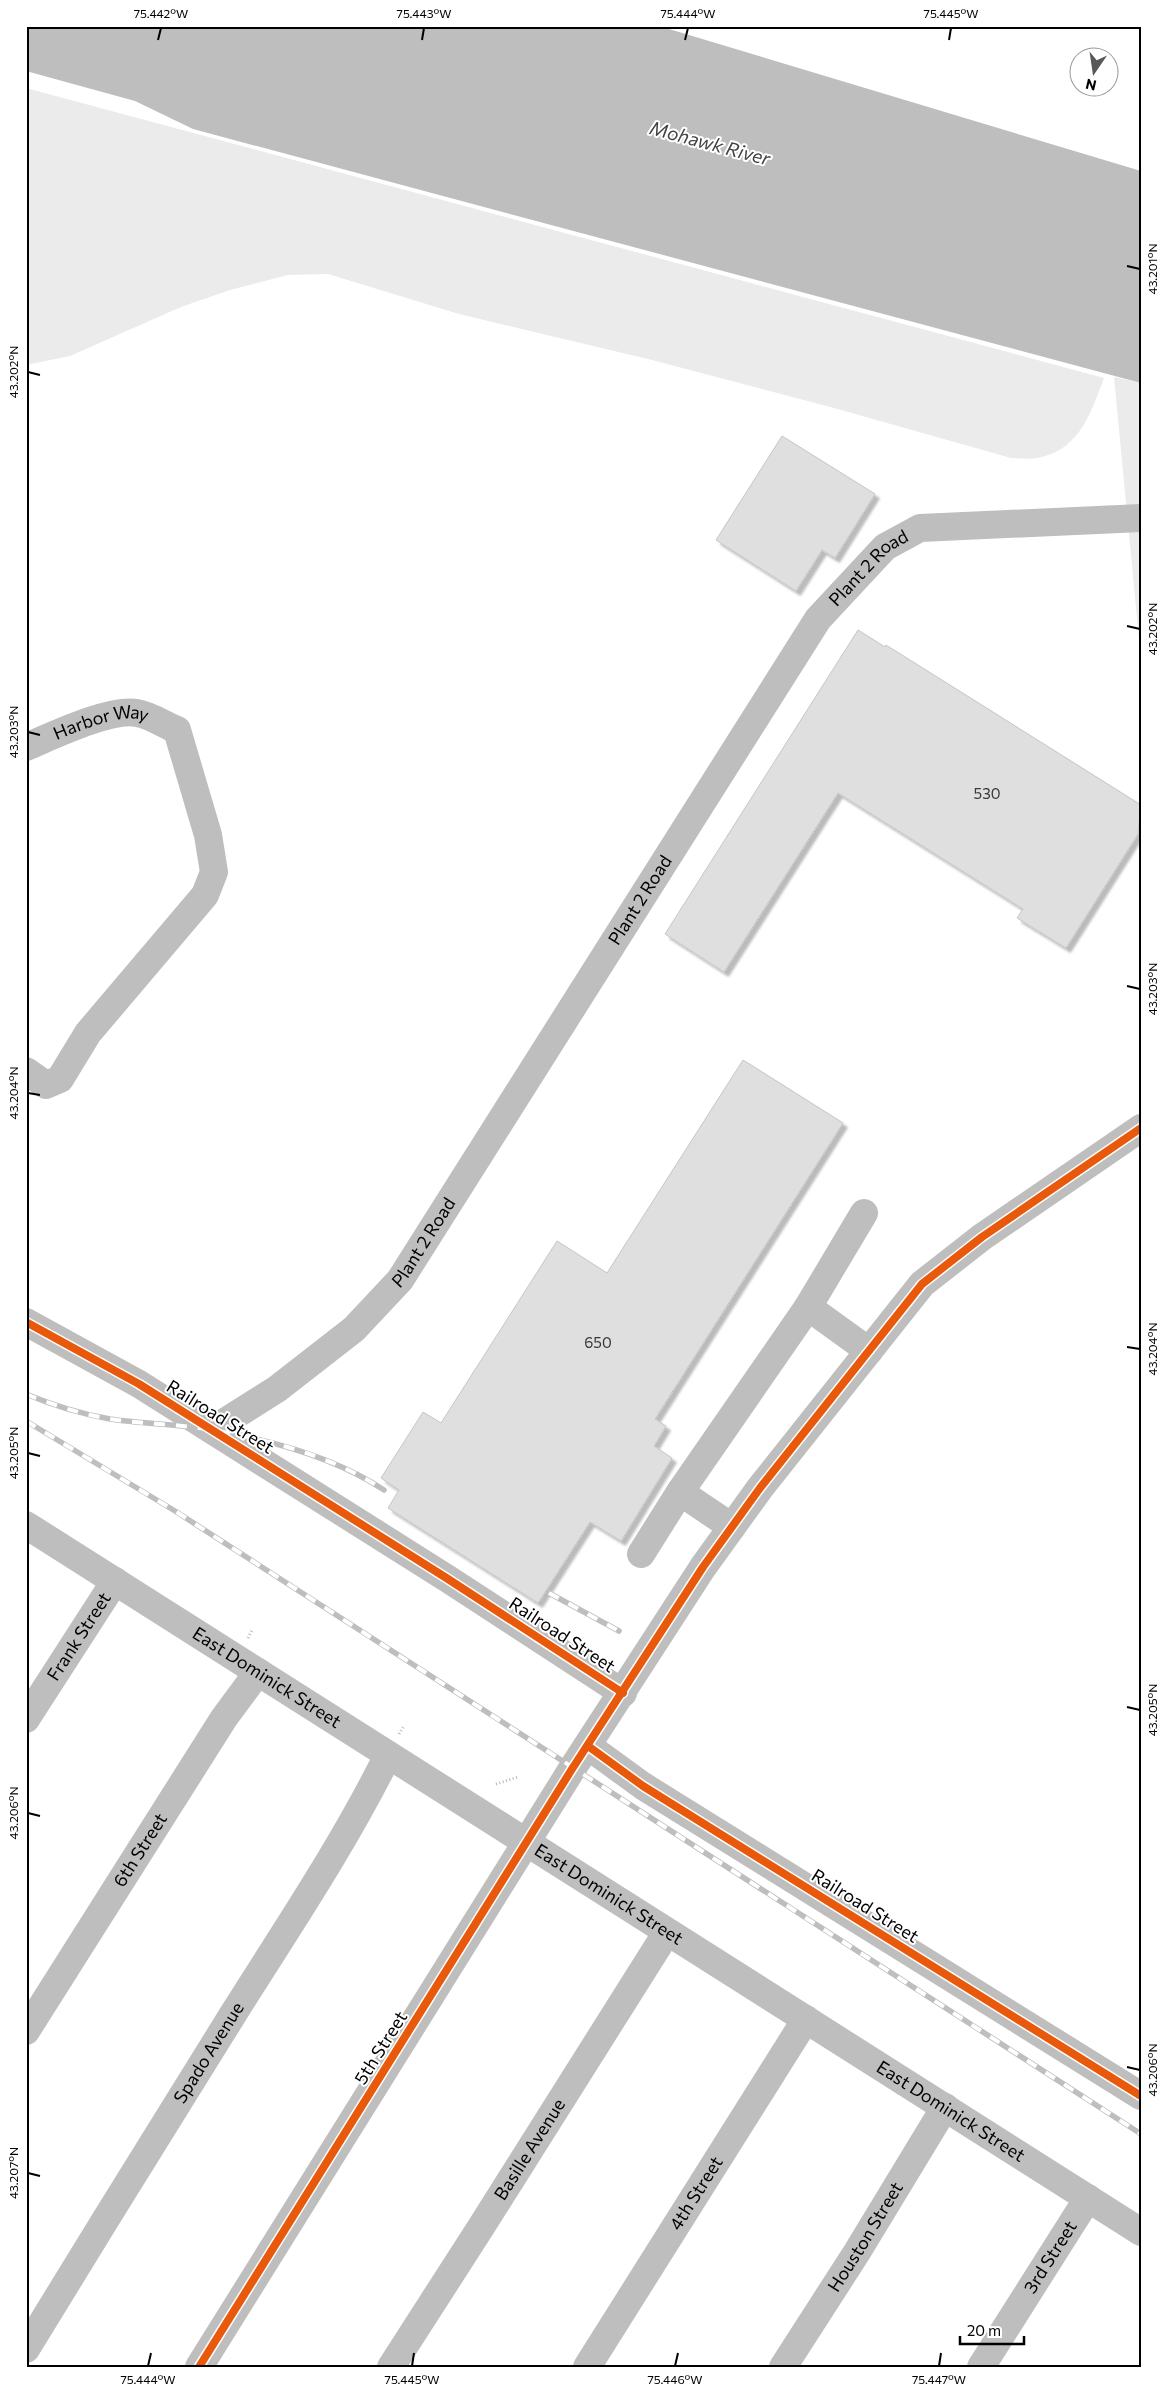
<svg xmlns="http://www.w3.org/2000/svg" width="1167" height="2393" viewBox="0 0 1167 2393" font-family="Commissioner,sans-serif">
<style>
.green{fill:#ebebeb}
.water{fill:#bebebe}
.building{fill:#dfdfdf;stroke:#c6c6c6;filter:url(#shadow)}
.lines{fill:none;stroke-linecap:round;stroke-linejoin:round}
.path{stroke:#b9b9b9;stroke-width:3;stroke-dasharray:1 2.5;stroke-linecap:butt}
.minor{stroke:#bebebe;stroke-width:28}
.major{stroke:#bebebe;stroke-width:28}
.rail-casing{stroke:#bebebe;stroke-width:5.5}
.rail{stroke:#fff;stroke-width:4;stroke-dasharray:11;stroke-linecap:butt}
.cycleway-casing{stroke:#fff;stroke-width:11}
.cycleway{stroke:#e8590c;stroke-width:8}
.ticks{fill:none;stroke:#000;stroke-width:2}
.labels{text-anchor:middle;stroke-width:4;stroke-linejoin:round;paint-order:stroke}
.number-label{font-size:15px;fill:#383838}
.street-label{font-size:18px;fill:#000;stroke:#fff}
.water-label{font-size:19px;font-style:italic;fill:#434343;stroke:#fff}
.neatline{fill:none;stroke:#000;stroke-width:2}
.ticks-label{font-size:12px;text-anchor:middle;fill:#000}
</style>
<defs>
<filter id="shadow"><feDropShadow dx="4.5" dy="4.5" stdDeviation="1" flood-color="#0004"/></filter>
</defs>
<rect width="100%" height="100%" fill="#fff"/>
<g class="green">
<path d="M26 88 1104 378C1091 412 1081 447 1042 457 1033 460 1021 458 1011 458L834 408 652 360 459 314 328 274 288 275 230 290 181 307 70 356 26 365Z"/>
<polygon points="1114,377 1141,383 1141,660"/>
</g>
<polygon class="water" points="26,26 659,26 1141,171 1141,383 193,129 135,101 26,71"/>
<g class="building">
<polygon points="782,436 875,494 835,558 822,550 796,591 716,540"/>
<polygon points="858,630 885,647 886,645 1141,805 1138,834 1066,948 1017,918 1023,909 838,793 724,972 665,934"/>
<polygon points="743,1060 843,1123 655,1419 666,1426 654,1446 672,1458 621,1541 590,1522 538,1603 388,1508 399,1490 381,1478 423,1412 441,1423 557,1241 607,1273"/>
</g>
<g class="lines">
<g class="path">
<polyline points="248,1638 252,1630"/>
<polyline points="399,1734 404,1726"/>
<polyline points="496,1784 518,1777"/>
</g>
<g class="minor">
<path id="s1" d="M26 747C52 736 110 708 137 713 150 715 165 725 177 730L208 835 214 872 205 895 88 1033 60 1079 46 1085 26 1071"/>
<polyline points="808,1307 869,1351"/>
<polyline points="26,1322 139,1384 448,1579 623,1693"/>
<path id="s2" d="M212 1430 277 1389 354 1329 400 1280 818 619 885 547 920 528 1141 518"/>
<polyline points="680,1492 732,1527"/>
<polyline points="641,1554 680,1492 808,1307 864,1213"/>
<path id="s3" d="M26 1719 115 1581"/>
<polyline points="588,1746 643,1786 1141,2096"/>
<path id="s4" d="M26 2031 224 1718 258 1672"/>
<path id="s5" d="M26 2349C95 2236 165 2123 235 2011 288 1927 344 1844 388 1755"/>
<polyline points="199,2367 572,1769 703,1567 760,1488 922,1284 982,1237 1141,1128"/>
<path id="s6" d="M391 2367 481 2227 667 1932"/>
<path id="s7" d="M587 2367 806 2019"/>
<path id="s8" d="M783 2367 857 2252 945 2107"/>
<path id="s9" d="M981 2367 1088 2198"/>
</g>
<path class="major" id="s10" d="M26 1525 1141 2232"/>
<defs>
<g id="rail">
<path d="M26 1394C52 1405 82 1414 110 1419 144 1424 179 1424 212 1430 271 1440 334 1457 384 1490"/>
<polyline points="26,1421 175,1511 1141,2134"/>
<polyline points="549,1593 619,1631"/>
</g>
</defs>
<use href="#rail" class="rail-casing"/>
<use href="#rail" class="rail"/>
<defs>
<g id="cycleway">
<polyline points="26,1322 139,1384 448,1579 623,1693"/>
<polyline points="588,1746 643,1786 1141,2096"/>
<polyline points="199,2367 572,1769 703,1567 760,1488 922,1284 982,1237 1141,1128"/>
</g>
</defs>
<use href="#cycleway" class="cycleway-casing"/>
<use href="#cycleway" class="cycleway"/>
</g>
<path class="ticks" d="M158 40 161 28M422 40 424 28M685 40 688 28M949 40 951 28M1127 266 1140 269M28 372 40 375M1127 626 1140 629M28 732 40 735M1127 986 1140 989M28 1093 40 1095M1127 1347 1140 1349M28 1453 40 1456M1127 1707 1140 1710M28 1813 40 1816M1127 2067 1140 2070M28 2173 40 2176M148 2366 151 2353M412 2366 414 2353M675 2366 678 2353M939 2366 941 2353"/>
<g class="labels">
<g class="number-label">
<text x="987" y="799">530</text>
<text x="598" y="1348">650</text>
</g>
<g class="street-label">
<text dy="6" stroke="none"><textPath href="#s2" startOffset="1096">Plant 2 Road</textPath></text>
<text dy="6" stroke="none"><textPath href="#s1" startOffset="80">Harbor Way</textPath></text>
<text dy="6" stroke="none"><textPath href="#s2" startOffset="691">Plant 2 Road</textPath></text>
<text dy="6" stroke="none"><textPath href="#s2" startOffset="286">Plant 2 Road</textPath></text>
<text transform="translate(220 1417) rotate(32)" y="6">Railroad Street</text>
<text transform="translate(562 1635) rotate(33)" y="6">Railroad Street</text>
<text dy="6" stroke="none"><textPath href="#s3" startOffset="98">Frank Street</textPath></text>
<text dy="6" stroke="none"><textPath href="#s10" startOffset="285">East Dominick Street</textPath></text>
<text dy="6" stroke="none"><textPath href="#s4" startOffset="214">6th Street</textPath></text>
<text dy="6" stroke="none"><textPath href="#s10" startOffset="690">East Dominick Street</textPath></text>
<text transform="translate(865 1906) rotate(32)" y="6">Railroad Street</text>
<text transform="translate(381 2048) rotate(-58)" y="6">5th Street</text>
<text dy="6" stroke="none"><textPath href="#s5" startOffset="348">Spado Avenue</textPath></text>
<text dy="6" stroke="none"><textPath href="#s10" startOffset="1095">East Dominick Street</textPath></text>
<text dy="6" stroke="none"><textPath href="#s6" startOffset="258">Basille Avenue</textPath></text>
<text dy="6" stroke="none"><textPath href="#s7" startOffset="205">4th Street</textPath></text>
<text dy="6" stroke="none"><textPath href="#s8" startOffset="154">Houston Street</textPath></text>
<text dy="6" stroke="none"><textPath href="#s9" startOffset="130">3rd Street</textPath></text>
</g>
<g class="water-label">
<text transform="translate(710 143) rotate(15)" y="7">Mohawk River</text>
</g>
</g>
<rect width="1167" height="2393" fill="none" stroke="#ffffff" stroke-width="55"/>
<g transform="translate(1094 72) rotate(193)"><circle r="24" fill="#ffffff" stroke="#999999"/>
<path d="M0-4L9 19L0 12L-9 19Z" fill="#595959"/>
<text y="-8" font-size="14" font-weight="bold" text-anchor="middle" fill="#000000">N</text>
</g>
<path d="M960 2336v8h64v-8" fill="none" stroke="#000000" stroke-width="2.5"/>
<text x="967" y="2336" font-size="15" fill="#000000" stroke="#ffffff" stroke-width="4" paint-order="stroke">20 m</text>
<rect x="28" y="28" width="1112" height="2338" class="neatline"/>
<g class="ticks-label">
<text x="161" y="18">75.442°W</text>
<text x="424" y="18">75.443°W</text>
<text x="688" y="18">75.444°W</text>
<text x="951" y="18">75.445°W</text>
<text transform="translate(1153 269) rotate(-90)" y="4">43.201°N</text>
<text transform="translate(14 372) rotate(-90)" y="4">43.202°N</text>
<text transform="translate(1153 629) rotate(-90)" y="4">43.202°N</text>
<text transform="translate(14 732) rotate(-90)" y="4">43.203°N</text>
<text transform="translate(1153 989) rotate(-90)" y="4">43.203°N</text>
<text transform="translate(14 1093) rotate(-90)" y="4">43.204°N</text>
<text transform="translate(1153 1349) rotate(-90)" y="4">43.204°N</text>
<text transform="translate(14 1453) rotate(-90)" y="4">43.205°N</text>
<text transform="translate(1153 1710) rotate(-90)" y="4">43.205°N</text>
<text transform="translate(14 1813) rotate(-90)" y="4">43.206°N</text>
<text transform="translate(1153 2070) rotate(-90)" y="4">43.206°N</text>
<text transform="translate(14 2173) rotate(-90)" y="4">43.207°N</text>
<text x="148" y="2384">75.444°W</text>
<text x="412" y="2384">75.445°W</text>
<text x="675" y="2384">75.446°W</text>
<text x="939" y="2384">75.447°W</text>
</g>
</svg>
